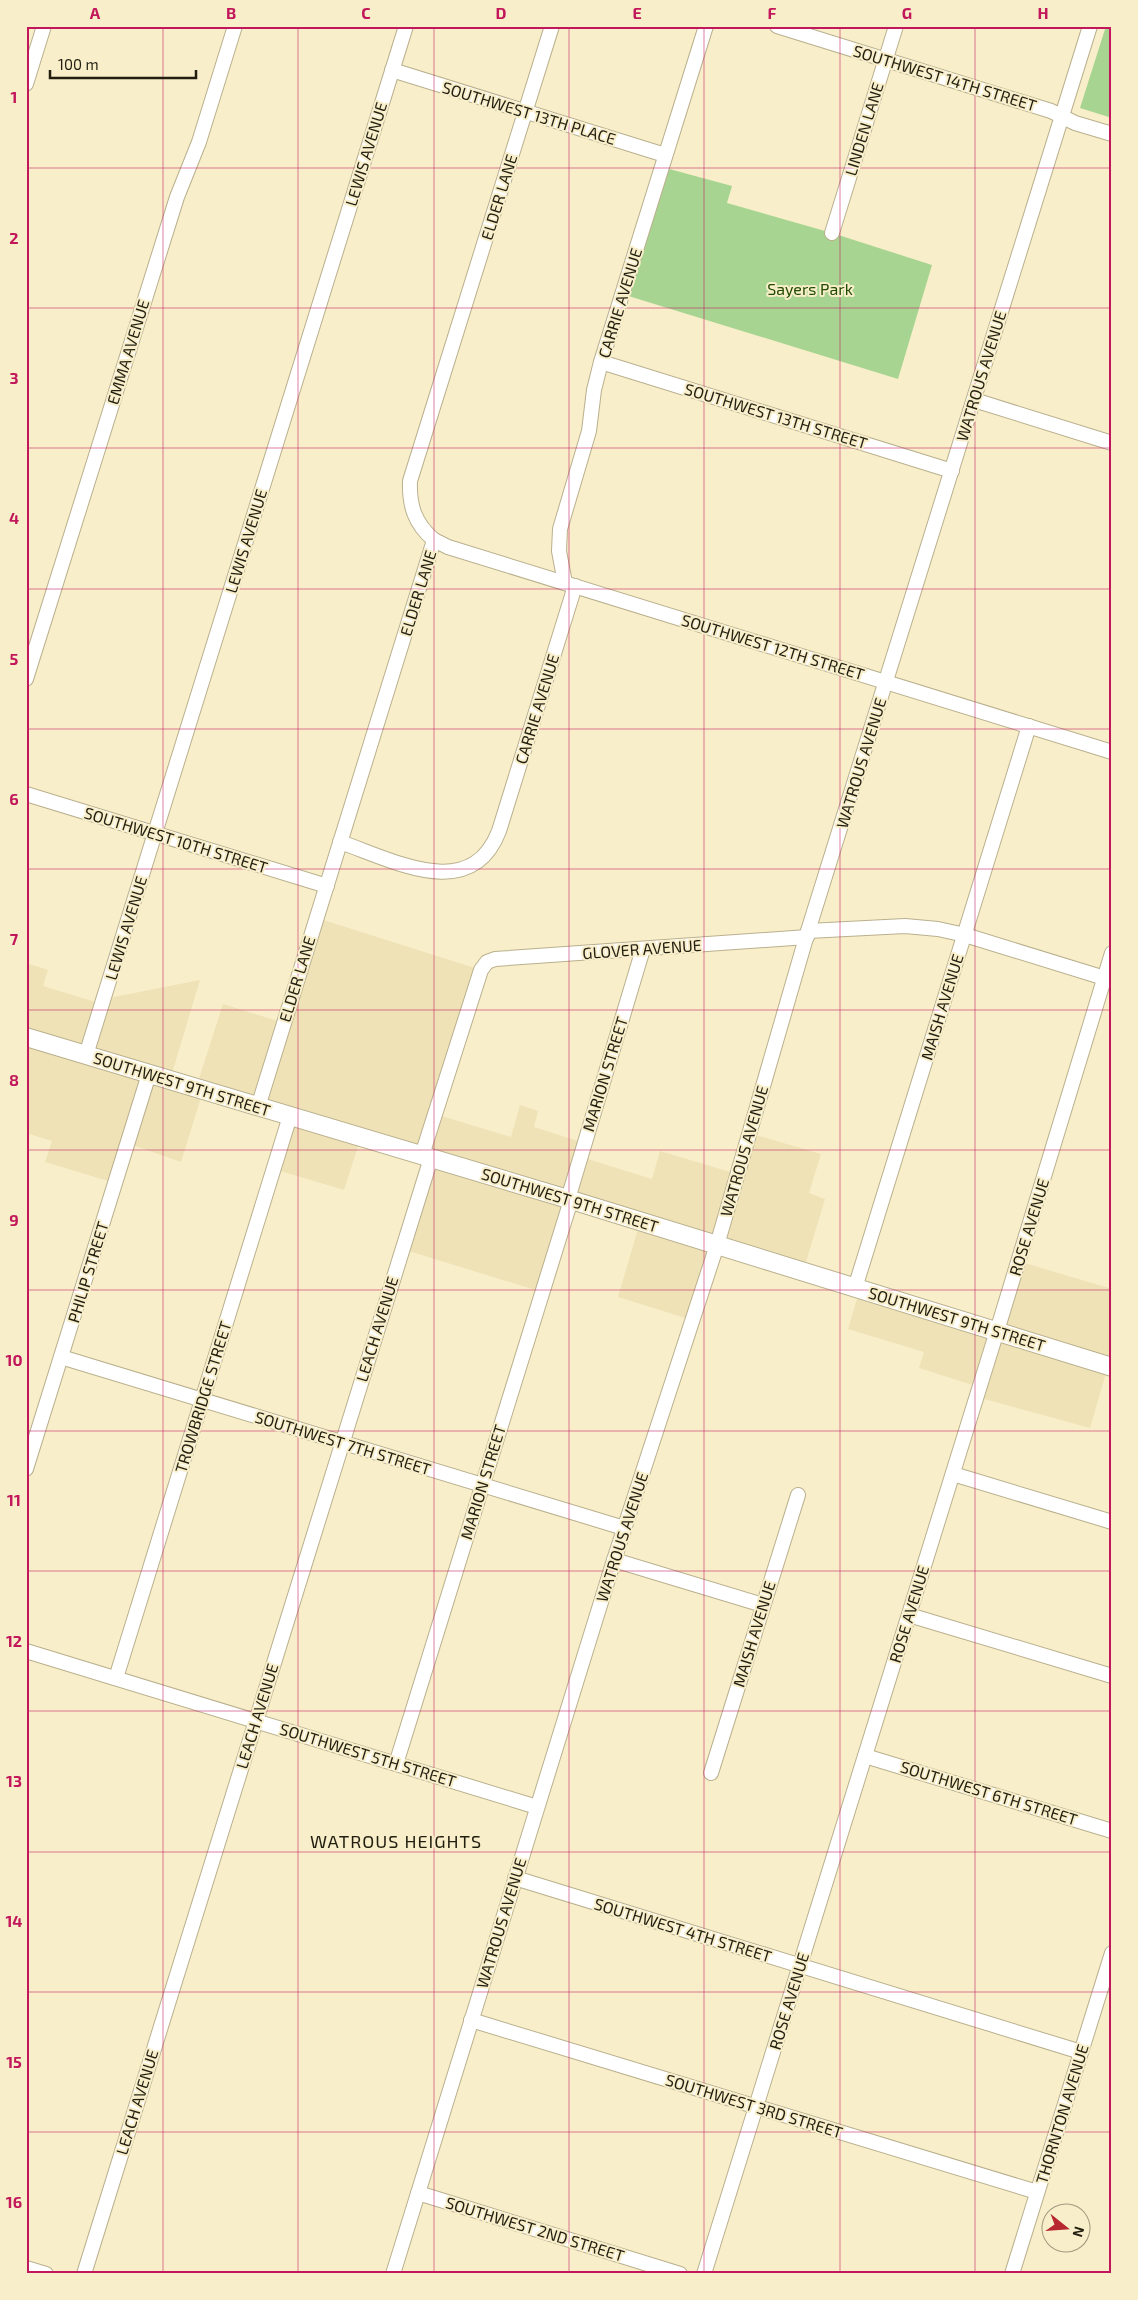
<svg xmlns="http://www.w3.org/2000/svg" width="1138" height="2300" viewBox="0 0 1138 2300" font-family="'Exo 2',sans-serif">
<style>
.built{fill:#eee2b6}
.green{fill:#a7d591}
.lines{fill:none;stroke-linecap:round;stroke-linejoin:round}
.minor-casing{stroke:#bab08e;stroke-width:16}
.major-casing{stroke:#bab08e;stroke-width:20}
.minor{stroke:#fff;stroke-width:14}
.major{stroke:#fff;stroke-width:18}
.grid{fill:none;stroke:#c2185b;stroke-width:1;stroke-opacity:0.55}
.labels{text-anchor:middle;stroke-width:4;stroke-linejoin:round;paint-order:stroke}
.street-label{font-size:16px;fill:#221f11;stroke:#f8eeca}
.park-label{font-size:16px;fill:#204b00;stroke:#f8eeca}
.neighbourhood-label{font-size:18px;letter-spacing:1px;fill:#221f11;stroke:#f8eeca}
.neatline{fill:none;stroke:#c2185b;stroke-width:2}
.grid-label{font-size:16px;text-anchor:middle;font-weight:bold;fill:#c2185b}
</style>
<rect width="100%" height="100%" fill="#f8eeca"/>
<g class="built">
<polygon points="317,918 481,970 435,1114 511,1137 520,1105 538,1111 534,1127 584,1143 581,1157 652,1179 660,1151 737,1174 749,1133 821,1154 809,1193 825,1199 803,1272 717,1245 692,1320 618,1297 640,1222 571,1200 542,1292 402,1249 431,1158 361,1137 344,1190 274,1169 290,1117 203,1091 181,1162 127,1143 115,1183 45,1162 52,1141 26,1133 26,963 48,970 43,986 102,1004 104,999 200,980 170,1080 196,1088 223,1004 284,1023"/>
<polygon points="1018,1261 1112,1289 1112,1367 1108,1366 1090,1428 977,1397 979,1387 919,1368 924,1352 848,1329 860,1289 997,1331"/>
</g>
<g class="green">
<polygon points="1106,26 1112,26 1112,118 1080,108"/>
<polygon points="662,167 732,186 727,203 832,233 932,265 898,379 622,294"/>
</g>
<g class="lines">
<defs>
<g id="minor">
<polyline points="777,26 1051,111 1075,123 1112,134"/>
<polyline points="392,70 665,155"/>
<polyline points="26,84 44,26"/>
<polyline points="832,233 896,26"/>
<polyline points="601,362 952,471"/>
<polyline points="974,400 1112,443"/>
<polyline points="434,540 448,547 1112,752"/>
<polyline points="565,583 559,551 560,529 589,431 594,390 601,362 706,26"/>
<polyline points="26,679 177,197 199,142 235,26"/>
<polyline points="26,794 327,886"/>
<path d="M340 842C393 860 471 904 499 831L575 586"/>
<polyline points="808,931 905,926 938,929 965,935 1111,980"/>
<polyline points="86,1055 406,26"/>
<path d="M258 1107 434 540C415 524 409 506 410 481L552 26"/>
<polyline points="422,1155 481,970 487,962 495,959 807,937"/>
<polyline points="568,1199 643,949"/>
<polyline points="855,1288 1029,726"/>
<polyline points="61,1357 624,1528"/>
<polyline points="26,1469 149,1074"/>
<polyline points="953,1474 1112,1522"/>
<polyline points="614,1560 763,1605"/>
<polyline points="909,1615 1112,1676"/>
<polyline points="26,1651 537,1807"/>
<polyline points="116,1678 290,1116"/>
<polyline points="865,1756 1112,1831"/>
<polyline points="396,1764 571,1200"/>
<polyline points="711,1773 798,1495"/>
<polyline points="515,1878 1081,2052"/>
<polyline points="471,2020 1037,2192"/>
<polyline points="418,2193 680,2274"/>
<polyline points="26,2268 46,2274"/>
<polyline points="84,2274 431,1158"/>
<polyline points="393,2274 614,1560 717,1245 808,931 1090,26"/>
<polyline points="704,2274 997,1331 1112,953"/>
<polyline points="1012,2274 1112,1953"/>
</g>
<polyline id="major" points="26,1037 568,1199 1112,1367"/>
</defs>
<use href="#minor" class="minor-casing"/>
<use href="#major" class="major-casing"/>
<use href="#minor" class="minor"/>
<use href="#major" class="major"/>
</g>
<path class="grid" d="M163 26V2274M298 26V2274M434 26V2274M569 26V2274M704 26V2274M840 26V2274M975 26V2274M26 168H1112M26 308H1112M26 448H1112M26 589H1112M26 729H1112M26 869H1112M26 1010H1112M26 1150H1112M26 1290H1112M26 1431H1112M26 1571H1112M26 1711H1112M26 1852H1112M26 1992H1112M26 2132H1112"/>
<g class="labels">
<g class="street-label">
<text transform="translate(945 78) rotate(17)" y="6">SOUTHWEST 14TH STREET</text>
<text transform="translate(529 113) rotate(17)" y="6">SOUTHWEST 13TH PLACE</text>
<text transform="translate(864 129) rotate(-73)" y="6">LINDEN LANE</text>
<text transform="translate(366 154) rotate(-73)" y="6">LEWIS AVENUE</text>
<text transform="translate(499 197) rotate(-73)" y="6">ELDER LANE</text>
<text transform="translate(620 303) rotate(-73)" y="6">CARRIE AVENUE</text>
<text transform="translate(128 352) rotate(-73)" y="6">EMMA AVENUE</text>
<text transform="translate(981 376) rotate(-73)" y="6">WATROUS AVENUE</text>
<text transform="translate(776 416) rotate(17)" y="6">SOUTHWEST 13TH STREET</text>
<text transform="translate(246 541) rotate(-73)" y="6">LEWIS AVENUE</text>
<text transform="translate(418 593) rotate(-73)" y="6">ELDER LANE</text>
<text transform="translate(773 647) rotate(17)" y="6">SOUTHWEST 12TH STREET</text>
<text transform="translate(537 709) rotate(-73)" y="6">CARRIE AVENUE</text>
<text transform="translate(861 763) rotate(-73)" y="6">WATROUS AVENUE</text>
<text transform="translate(176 840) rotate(17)" y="6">SOUTHWEST 10TH STREET</text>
<text transform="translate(126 928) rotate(-73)" y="6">LEWIS AVENUE</text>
<text transform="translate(642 949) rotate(-4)" y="6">GLOVER AVENUE</text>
<text transform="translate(297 979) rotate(-73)" y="6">ELDER LANE</text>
<text transform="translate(942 1007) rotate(-73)" y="6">MAISH AVENUE</text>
<text transform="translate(605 1074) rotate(-73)" y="6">MARION STREET</text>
<text transform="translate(182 1084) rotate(17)" y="6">SOUTHWEST 9TH STREET</text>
<text transform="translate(744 1151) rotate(-74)" y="6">WATROUS AVENUE</text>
<text transform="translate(570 1200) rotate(17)" y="6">SOUTHWEST 9TH STREET</text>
<text transform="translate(1029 1227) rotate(-73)" y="6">ROSE AVENUE</text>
<text transform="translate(88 1272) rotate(-73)" y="6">PHILIP STREET</text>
<text transform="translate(957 1319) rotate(17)" y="6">SOUTHWEST 9TH STREET</text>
<text transform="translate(377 1329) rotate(-73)" y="6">LEACH AVENUE</text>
<text transform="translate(203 1397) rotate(-73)" y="6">TROWBRIDGE STREET</text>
<text transform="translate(343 1443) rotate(17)" y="6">SOUTHWEST 7TH STREET</text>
<text transform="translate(483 1482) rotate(-73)" y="6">MARION STREET</text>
<text transform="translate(622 1537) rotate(-72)" y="6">WATROUS AVENUE</text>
<text transform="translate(909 1614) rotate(-73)" y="6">ROSE AVENUE</text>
<text transform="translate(754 1634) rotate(-73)" y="6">MAISH AVENUE</text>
<text transform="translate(257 1716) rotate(-73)" y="6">LEACH AVENUE</text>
<text transform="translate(368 1755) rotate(17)" y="6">SOUTHWEST 5TH STREET</text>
<text transform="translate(989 1793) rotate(17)" y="6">SOUTHWEST 6TH STREET</text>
<text transform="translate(501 1923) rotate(-73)" y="6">WATROUS AVENUE</text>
<text transform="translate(683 1930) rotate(17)" y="6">SOUTHWEST 4TH STREET</text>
<text transform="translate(789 2001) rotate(-73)" y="6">ROSE AVENUE</text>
<text transform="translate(137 2102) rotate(-73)" y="6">LEACH AVENUE</text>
<text transform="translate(754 2106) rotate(17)" y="6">SOUTHWEST 3RD STREET</text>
<text transform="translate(1062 2114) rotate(-73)" y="6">THORNTON AVENUE</text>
<text transform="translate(535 2229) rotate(17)" y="6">SOUTHWEST 2ND STREET</text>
</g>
<g class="park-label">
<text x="810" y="295">Sayers Park</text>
</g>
<g class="neighbourhood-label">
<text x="396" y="1848">WATROUS HEIGHTS</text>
</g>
</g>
<rect width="1138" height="2300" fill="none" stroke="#f8eeca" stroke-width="55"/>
<g transform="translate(1066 2228) rotate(107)"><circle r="24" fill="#f8eeca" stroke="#a29b80"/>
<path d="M0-4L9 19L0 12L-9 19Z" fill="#b7272f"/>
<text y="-8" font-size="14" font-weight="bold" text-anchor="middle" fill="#221f11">N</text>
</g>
<path d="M50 70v8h146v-8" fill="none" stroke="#221f11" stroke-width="2.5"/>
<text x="58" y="70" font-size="15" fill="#221f11" stroke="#f8eeca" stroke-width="4" paint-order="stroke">100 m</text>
<rect x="28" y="28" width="1082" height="2244" class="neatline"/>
<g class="grid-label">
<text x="95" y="19">A</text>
<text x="231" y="19">B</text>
<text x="366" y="19">C</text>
<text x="501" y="19">D</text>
<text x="637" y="19">E</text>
<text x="772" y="19">F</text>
<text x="907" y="19">G</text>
<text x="1043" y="19">H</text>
<text x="14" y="103">1</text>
<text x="14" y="244">2</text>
<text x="14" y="384">3</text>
<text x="14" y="524">4</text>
<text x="14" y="665">5</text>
<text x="14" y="805">6</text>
<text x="14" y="945">7</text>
<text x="14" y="1086">8</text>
<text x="14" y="1226">9</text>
<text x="14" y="1366">10</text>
<text x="14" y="1506">11</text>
<text x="14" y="1647">12</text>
<text x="14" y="1787">13</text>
<text x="14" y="1927">14</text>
<text x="14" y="2068">15</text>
<text x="14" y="2208">16</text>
</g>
</svg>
